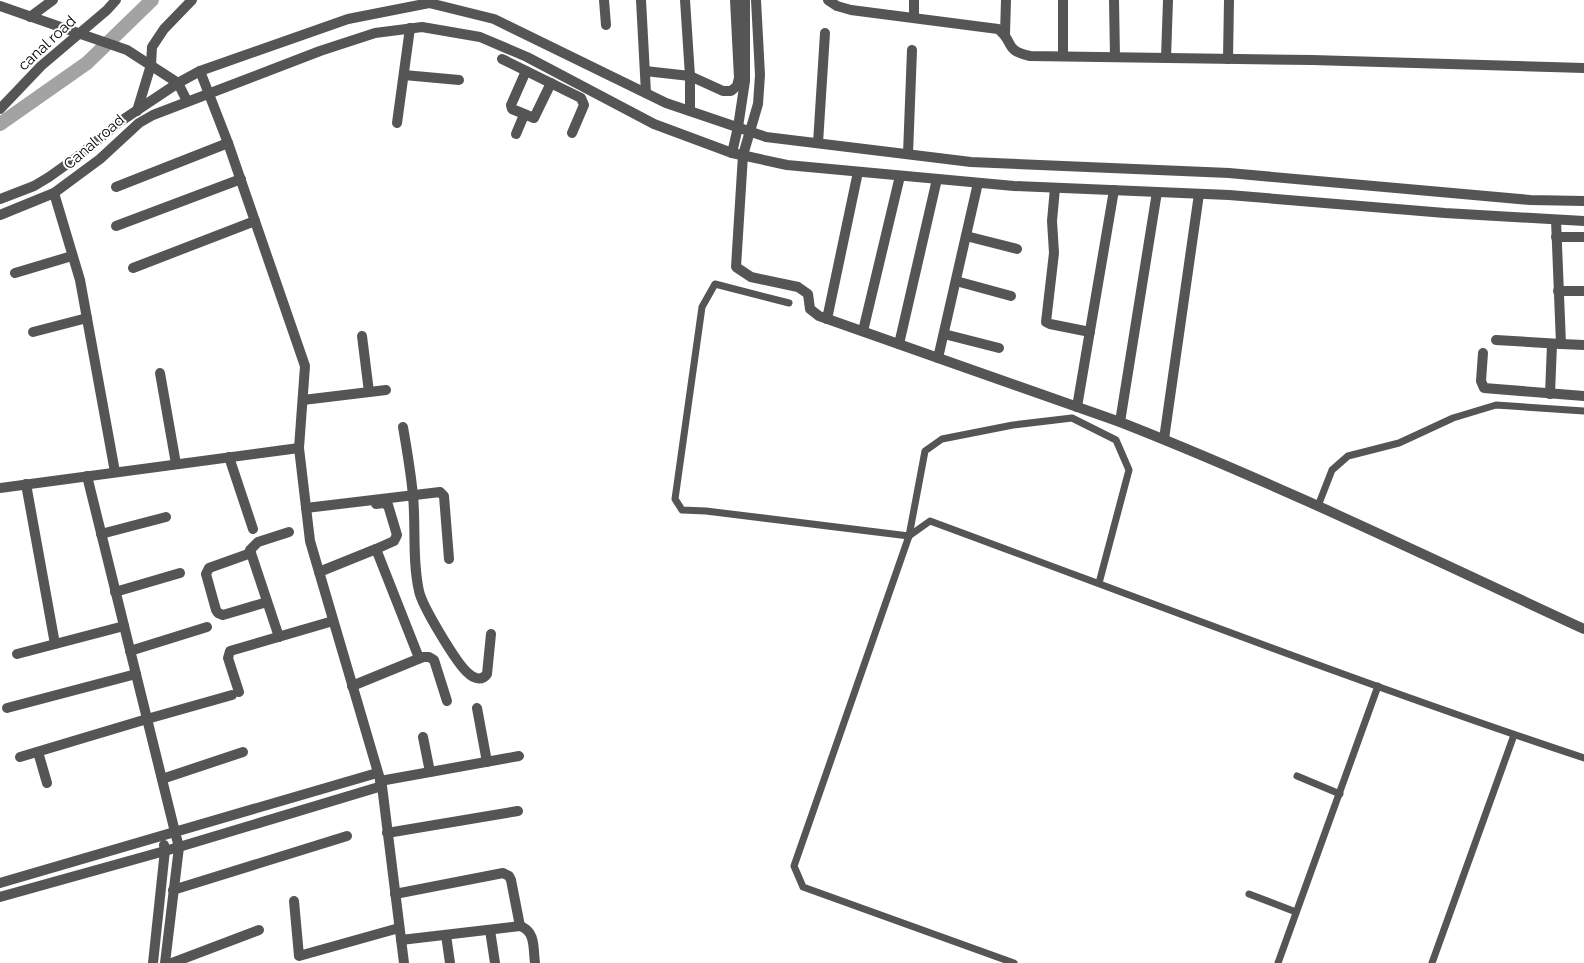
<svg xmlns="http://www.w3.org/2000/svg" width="1584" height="963" viewBox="0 0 1584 963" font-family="Raleway,sans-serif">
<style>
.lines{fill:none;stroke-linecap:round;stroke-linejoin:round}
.canal{stroke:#a3a3a3;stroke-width:14}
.service{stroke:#555;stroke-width:7}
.minor{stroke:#555;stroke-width:10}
.tertiary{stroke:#555;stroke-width:10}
.labels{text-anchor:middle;stroke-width:4;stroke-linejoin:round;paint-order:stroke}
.street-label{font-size:15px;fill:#000;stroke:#fff}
</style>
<rect width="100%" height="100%" fill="#fff"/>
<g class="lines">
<polyline class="canal" points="0,124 87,63 152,0"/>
<g class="service">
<polyline points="789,303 715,284 702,307 675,499 682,510 706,511 909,536 925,451 942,439 1013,425 1072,418 1116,440 1129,470 1099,583"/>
<polyline points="1318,506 1332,470 1348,456 1399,443 1453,418 1496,405 1584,411"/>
<polyline points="1297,776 1340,794"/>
<polyline points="1249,894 1296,912"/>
<path d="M1014 963 803 887 794 866 909 536 930 521C1147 601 1364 685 1584 758"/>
<polyline points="1278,963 1378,686"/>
<polyline points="1432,963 1514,735"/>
</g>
<g class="minor">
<polyline points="604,0 606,25"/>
<polyline points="641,0 646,93"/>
<polyline points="685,0 690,76 690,111"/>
<path d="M828 0 837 6 851 10 998 29C1015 42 1003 50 1030 56L1312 60 1584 68"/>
<polyline points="914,0 914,18"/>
<polyline points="1063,0 1063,56"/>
<polyline points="1114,0 1115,57"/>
<polyline points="30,17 53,0"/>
<polyline points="1005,34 1006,0"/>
<polyline points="1166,58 1168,0"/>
<polyline points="502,59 581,98 584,105 572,133"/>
<polyline points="1228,59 1229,0"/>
<polyline points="526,71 511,105 512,109 534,118 551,83"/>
<polyline points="645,71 690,76 723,91 731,91 737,86 739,78 735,0"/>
<polyline points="404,75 459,80"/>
<polyline points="0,109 41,66 107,10 116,0"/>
<polyline points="397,123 410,28"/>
<polyline points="516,134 524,115"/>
<polyline points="818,143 825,33"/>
<polyline points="908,154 912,50"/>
<path d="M743 155 736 267 751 277 798 287 808 294 810 309 819 316 1120 422C1278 484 1430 558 1584 629"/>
<polyline points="116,187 228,143"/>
<polyline points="1055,188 1052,221 1054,253 1046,322 1050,324 1090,332"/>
<polyline points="54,193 80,280 115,472"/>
<polyline points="1556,220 1561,344 1584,345"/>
<polyline points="116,226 241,179"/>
<polyline points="966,236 1017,249"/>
<polyline points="1556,237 1584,237"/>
<polyline points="133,268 255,221"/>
<polyline points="15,273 72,256"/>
<polyline points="956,281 1011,296"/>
<polyline points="1558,291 1584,291"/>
<polyline points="827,319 858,172"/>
<polyline points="863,331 900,176"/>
<polyline points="33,332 87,318"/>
<polyline points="944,334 999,348"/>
<polyline points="362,336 369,392"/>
<polyline points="1496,340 1561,344"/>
<polyline points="899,344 937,179"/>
<polyline points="1483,353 1481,381 1484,388 1584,396"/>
<polyline points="938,358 978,183"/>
<polyline points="160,373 176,464"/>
<polyline points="1550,394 1552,344"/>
<polyline points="303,400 386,390"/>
<polyline points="1077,407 1114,190"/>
<polyline points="1120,422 1157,192"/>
<path d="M403 427C407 450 411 473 413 496 416 527 412 560 419 591 422 606 457 664 468 673 474 679 482 681 487 674L491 634"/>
<polyline points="1164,439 1199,194"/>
<polyline points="229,457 253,529"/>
<polyline points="87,476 175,832"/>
<polyline points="26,484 55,644"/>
<polyline points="0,488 299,448"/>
<polyline points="376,504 383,503 388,505 397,535 394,541 376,549"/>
<polyline points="306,508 440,492 444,496 449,559"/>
<polyline points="101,534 166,517"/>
<polyline points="251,553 209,568 206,574 216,610 218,613 223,615 267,602"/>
<polyline points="319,572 376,549 419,658"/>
<polyline points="115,592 180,573"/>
<polyline points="279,637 250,550 258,542 289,532"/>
<polyline points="130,651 207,627"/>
<polyline points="17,654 124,626"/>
<polyline points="352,686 423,657 429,657 434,660 447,701"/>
<polyline points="239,692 228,658 230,651 333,621"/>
<polyline points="7,708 136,674"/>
<polyline points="477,708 487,762"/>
<polyline points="423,737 430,772"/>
<polyline points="38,752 47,783"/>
<polyline points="20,757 147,719 232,695"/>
<polyline points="162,779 243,752"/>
<polyline points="380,781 519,756"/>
<polyline points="387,833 518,811"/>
<polyline points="173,890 347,836"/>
<polyline points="395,894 503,873 509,876 511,880 520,926"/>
<polyline points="294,901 299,956 399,928"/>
<polyline points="490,930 495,963"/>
<polyline points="446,935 450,963"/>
<path d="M401 940 520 926C536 931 533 949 535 963"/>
<polyline points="172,963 259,930"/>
</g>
<g class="tertiary">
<polyline points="0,6 127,50 178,83 187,101"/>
<polyline points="200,71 228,143 305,366 299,448 310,541 382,786 404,963"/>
<polyline points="137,111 151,65 152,47 164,29 192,0"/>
<polyline points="732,153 738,127 745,81 745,0"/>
<polyline points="743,155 758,104 760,75 756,0"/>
<polyline points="0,199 34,186 49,177 77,157 121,121 178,83 200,71 348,19 429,3 494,19 666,103 766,137 971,162 1229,173 1530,200 1584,201"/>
<polyline points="0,215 54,193 100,159 139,123 153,115 320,51 375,33 422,27 480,37 527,57 654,124 732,153 787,165 1014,186 1229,195 1445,213 1584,221"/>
<polyline points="0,883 377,773"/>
<polyline points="0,897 179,847 382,786"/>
<polyline points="153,963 165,850 164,845"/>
<polyline points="165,963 179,847 175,832"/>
</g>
</g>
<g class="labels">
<g class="street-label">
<text transform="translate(47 43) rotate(-43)" y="5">canal road</text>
<text transform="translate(94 142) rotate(-41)" y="5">Canal road</text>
</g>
</g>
</svg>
